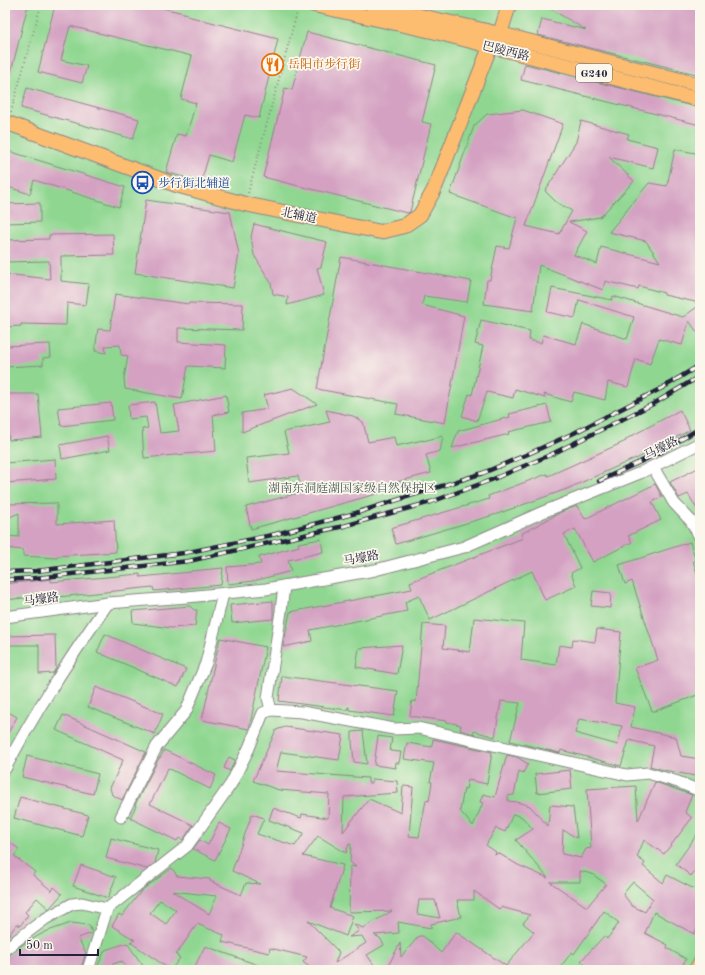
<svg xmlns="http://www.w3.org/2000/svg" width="705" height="975" viewBox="0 0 705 975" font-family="'Old Standard TT','Noto Serif SC',serif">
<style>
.green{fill:#8fd791;stroke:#587c66}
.building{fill:#d4a1c2;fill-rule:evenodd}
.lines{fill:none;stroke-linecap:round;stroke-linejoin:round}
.minor-casing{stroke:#8b8686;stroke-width:13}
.major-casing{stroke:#8b8686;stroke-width:16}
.path{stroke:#8b8686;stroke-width:2;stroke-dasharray:1 3;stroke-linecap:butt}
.minor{stroke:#fff;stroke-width:11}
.major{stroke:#fcbd6f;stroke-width:14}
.rail-casing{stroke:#22223b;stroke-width:4.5}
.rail{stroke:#fbf7ec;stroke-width:3;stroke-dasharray:9;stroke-linecap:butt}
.labels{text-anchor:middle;stroke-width:3.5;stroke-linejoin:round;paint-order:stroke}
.shield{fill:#fbf7ec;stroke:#636270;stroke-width:1}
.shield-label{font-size:11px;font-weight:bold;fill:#22223b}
.street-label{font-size:12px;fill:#22223b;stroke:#fbf7ec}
.food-label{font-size:12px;fill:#c56008;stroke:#fbf7ec;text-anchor:start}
.transit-label{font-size:12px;fill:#164399;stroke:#fbf7ec;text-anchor:start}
.park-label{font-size:12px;fill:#435855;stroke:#fbf7ec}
</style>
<rect width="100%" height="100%" fill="#fbf7ec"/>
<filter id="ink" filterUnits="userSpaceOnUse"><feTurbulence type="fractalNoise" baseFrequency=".025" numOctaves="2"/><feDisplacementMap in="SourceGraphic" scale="8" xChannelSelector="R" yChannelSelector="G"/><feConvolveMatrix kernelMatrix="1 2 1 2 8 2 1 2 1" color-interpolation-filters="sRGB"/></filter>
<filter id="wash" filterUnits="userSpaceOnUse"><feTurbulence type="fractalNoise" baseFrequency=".012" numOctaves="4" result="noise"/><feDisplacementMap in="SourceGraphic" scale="16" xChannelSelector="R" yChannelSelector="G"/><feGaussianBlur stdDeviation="0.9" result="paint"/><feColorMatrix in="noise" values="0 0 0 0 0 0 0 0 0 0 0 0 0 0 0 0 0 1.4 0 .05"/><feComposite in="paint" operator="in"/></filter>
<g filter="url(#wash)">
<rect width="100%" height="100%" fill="#f4e9d1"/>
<rect class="green" x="5" y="5" width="695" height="965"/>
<g id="blocks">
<g class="building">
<polygon points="5,5 28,5 8,84 5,83"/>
<polygon points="55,5 150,5 188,14 187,16 278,39 259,118 245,115 232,162 209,155 201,182 166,172 177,134 186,136 196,103 181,99 192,56 70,26 61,60 87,66 82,83 38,72"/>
<polygon points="544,5 700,5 700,75 538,35 542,19 586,30"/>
<polygon points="307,32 436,65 422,122 431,124 410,212 407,213 263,177 285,88 292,90"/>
<polygon points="525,64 700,108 700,125 521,80"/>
<polygon points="27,88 139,119 133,139 21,108"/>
<polygon points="523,110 563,124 526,226 559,234 572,211 556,202 545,191 576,142 581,121 629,134 627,139 658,147 653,168 609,157 634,181 600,217 569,222 587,231 574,255 597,264 601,247 660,262 646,241 609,232 649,183 667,186 675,149 700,154 700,303 664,295 664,293 639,286 638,289 605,281 603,290 539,265 533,311 484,304 487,280 490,280 497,246 509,248 517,218 450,194 474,126 487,114"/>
<polygon points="5,150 125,187 119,207 34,180 30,194 5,186"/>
<polygon points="146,200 230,212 239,254 233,288 135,273"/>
<polygon points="40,203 40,222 5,223 5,204"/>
<polygon points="254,224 327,242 321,267 317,268 324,295 287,305 288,297 273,294 271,283 254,255 251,237"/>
<polygon points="113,234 114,255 61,256 61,281 89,284 86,305 67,303 66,325 21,324 21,326 5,327 5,274 50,279 49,261 5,262 5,240 49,239 49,235"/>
<polygon points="341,257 471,281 467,302 424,296 422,305 464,316 445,423 396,414 398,404 317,389"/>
<polygon points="552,288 612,300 613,296 683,317 700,305 700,336 689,321 682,345 659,339 650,364 636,359 628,387 608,382 605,400 574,392 571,402 544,394 545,398 515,389 513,398 487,392 477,421 462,416 469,394 472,395 483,346 475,344 481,320 530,331 529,340 541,343 543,335 576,344 583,324 627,339 634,317 579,300 575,318 547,312"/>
<polygon points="115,294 189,304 189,303 243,304 242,330 178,328 178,342 226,345 225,368 188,366 182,399 125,389 124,378 128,356 121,355 120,345 105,346 106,353 95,351 98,329 110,330"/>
<polygon points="50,344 51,357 43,358 43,365 5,367 5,346"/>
<polygon points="293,388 317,404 242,432 242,413 268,409 264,395"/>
<polygon points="5,394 38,394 42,437 9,440 6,412 5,412"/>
<polygon points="226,395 229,412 213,415 216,451 144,458 142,429 148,428 146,417 129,419 128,405 155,402 160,433 179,431 174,405"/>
<polygon points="111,403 113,420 61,426 58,408"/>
<polygon points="547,405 551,422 508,432 509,434 452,448 458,431 510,417 509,414"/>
<polygon points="326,410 353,416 363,422 368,442 394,437 396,446 423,440 423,441 443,436 440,451 426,455 431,473 378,487 380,493 251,529 246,507 302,492 298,476 249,483 246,458 289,453 284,432 330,422"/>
<polygon points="680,410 690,430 636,459 636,458 567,489 497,514 396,544 391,528 489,499 488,496 547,474 548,476 626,441 626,439"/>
<polygon points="107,436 110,450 62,459 60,445"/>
<polygon points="55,459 56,479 5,483 5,463"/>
<polygon points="700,467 700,514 688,494 679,498 670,482"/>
<polygon points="655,484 662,497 652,502 661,520 628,536 632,542 593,562 575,529 564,534 580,568 571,573 576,586 545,600 532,571 430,620 419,596 405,602 407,611 310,630 312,641 283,647 290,612 412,589 410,582 523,538 521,534 561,512 577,506 585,519"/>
<polygon points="57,503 57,524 114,520 116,552 57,556 57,558 23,556 23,550 5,548 5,536 19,537 19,513 5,519 5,504"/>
<polygon points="321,539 323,552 288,560 291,571 254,581 228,584 227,567 261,564 259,557 299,546 298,543"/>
<polygon points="690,542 696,561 693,561 700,583 700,694 655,711 652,711 635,668 658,660 632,581 625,584 619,565"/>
<polygon points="223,568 221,585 154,591 153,587 58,597 58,594 5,600 5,584 51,579 51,582 140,574 140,577 191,572 191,571"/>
<polygon points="593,591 611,593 610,608 591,606"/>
<polygon points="273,601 273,619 232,623 230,605"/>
<polygon points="190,606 194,610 197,610 195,626 171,628 133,623 132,611"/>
<path d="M474 618 524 623 521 660 556 665 559 645 572 647 573 639 595 642 597 629 621 632 615 703 635 707 631 727 676 737 681 756 700 759V777L664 770 650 766 654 746 629 740 621 766 561 750 560 753 510 741 520 703 501 701 495 737 474 731 473 733 474 734 460 730 461 725 447 722V721L410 716 412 701 416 702 423 624 445 626 443 648 470 652ZM579 719 622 726 618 745 575 733Z"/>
<polygon points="105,634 186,669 178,687 97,652"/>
<polygon points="55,635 56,668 53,673 39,674 39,645 5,645 5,636"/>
<polygon points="220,638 266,647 249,729 202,720"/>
<polygon points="402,645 397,674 356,667 359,648"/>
<polygon points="282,676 398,691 394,716 349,710 349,707 348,707 347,710 279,701"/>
<polygon points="96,687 163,714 155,734 88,707"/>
<polygon points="5,710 17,717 5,738"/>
<polygon points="63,715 146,752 122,800 112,795 110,788 123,760 56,730"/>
<path d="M285 727 343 735 339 760 281 752 276 771 368 778V783H372V779L397 781 398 793 344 797 343 832 369 799 401 813 403 786 413 787 409 836 419 837 426 800 429 801 432 782H430L434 763 404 759 407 743 432 747 433 739 492 752 487 784 468 780 466 789 464 788 460 811 473 826 483 803 480 802 483 794 495 797 507 755 517 757 528 764 523 773 519 771 514 795 508 796V801L517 802 530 806 548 826 550 805 573 807 577 838 563 830 562 854 581 858 586 849 591 848 587 789 636 786 638 821 655 782 692 795 685 812 692 818 664 854 644 840 637 857 645 863 643 866 663 883 667 875 700 892V923L694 934 654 912 645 933 668 945 667 948 686 959 680 970H591L581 961 604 936 607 939 619 923 604 911 574 954 572 952 558 970H386L400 943 401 957 419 936H423L441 953 456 932 506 966 534 932 523 923 530 915 501 907 499 909 474 891V900H457L461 917 431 924V928L398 922 399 933 374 935 380 938 384 945 367 955 374 965 366 970H313L303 962 307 957 270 948 269 953 222 942 224 935 197 924 176 955 180 958 171 970 130 942 135 940 112 926 119 914 122 916 142 890 172 868 177 876 210 879V881L241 895 246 883 260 884 232 871 252 814 264 818 257 834 295 846 304 833 269 820 273 808 301 818 302 814 328 818 329 794 279 790 253 781 276 730ZM513 814 522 817 533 829 516 840 548 878 518 865 498 853 495 855 496 852 486 845 496 828 505 832ZM318 836 346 853 349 844H351L350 862 356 867 350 866 349 912 392 911 363 928 354 924 359 931 349 937 362 936 366 943 335 963 339 952 308 921 346 936 353 916 330 908 343 865 303 856ZM580 871 592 874 606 884 587 907 550 882H580ZM633 882 653 899 645 912 632 906 623 894ZM172 891 217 896 209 914ZM160 900 176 910 166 924 150 913ZM419 900H435L440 918 417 914Z"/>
<polygon points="363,731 367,764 354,762 352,741 352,732"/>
<polygon points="378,736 392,738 390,751 401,752 399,763 395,763 396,768 374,765"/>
<polygon points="164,750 216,775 210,789 168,768 150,804 193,825 183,840 179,838 177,841 130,818 136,806 135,805 159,758 160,758"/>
<polygon points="27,756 98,774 93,794 22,777"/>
<polygon points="229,757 235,760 230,771 224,768"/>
<polygon points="570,770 572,789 537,793 535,774"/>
<polygon points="20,797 88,815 82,836 14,818"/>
<polygon points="219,823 231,829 215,860 193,849 200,840 208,845"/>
<polygon points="700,830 700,863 691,876 676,864"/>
<polygon points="111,838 158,850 155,863 147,869 106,858"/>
<polygon points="5,839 19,849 14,856 35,872 33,875 52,891 54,887 62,894 49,909 37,898 25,912 28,915 20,926 17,924 5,940"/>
<polygon points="81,865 116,877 108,898 73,886"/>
<polygon points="71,923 89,925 92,933 78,938 86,953 82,965 71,970 15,970 5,968 5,956 9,955 22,945 45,932"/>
<polygon points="127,943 146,970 128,970 122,961 110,965 110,970 96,970 105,950"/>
<polygon points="205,946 269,969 269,970 193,970"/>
</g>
</g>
</g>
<g filter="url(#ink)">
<use href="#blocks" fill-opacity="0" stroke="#8b8686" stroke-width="1"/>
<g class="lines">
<defs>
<g id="minor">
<polyline points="653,467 674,503 691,521 700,537"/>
<polyline points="284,586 281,611 268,698 271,710 302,712 394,729 418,728 627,775 648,773 678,782 700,791"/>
<polyline points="5,617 108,603 187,597 266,589 375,570 464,547 543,512 640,473 700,443"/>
<path d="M5 769C35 711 71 657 108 603"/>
<polyline points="121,817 157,746 186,711 206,663 223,594"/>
<polyline points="5,949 45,919 72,904 82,903 107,909 187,846 231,784 249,748 263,713 271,710"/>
<polyline points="88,970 107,909"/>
</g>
<g id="major">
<polyline points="314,5 436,32 700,100"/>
<polyline points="372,5 500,34 700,85"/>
<polyline points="5,122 176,185 245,204 381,232 404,226 420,215 434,190 490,47 500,34 509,5"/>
<polyline points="696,970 700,963"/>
</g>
</defs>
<use href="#minor" class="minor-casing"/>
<use href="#major" class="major-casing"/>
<g class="path">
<polyline points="11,112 41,5"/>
<polyline points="248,193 299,5"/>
</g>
<use href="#minor" class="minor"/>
<use href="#major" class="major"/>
<defs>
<g id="rail">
<polyline points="599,481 661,452 700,428"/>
<polyline points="5,572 36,571 184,553 272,535 356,513 483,473 528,454 574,433 662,388 700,365"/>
<polyline points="5,580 36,578 189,561 344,526 431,502 491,480 550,455 655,403 700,376"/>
</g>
</defs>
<use href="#rail" class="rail-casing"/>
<use href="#rail" class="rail"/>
</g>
</g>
<defs>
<symbol id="restaurant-ring" viewBox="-11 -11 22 22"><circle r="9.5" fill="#fbf7ec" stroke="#e8710a" stroke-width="1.5"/><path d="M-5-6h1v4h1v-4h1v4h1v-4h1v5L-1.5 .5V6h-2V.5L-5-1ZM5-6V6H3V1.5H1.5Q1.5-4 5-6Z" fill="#e8710a"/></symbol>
<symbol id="bus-ring" viewBox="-11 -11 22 22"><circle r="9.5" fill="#fbf7ec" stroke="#1a4fb4" stroke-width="1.5"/><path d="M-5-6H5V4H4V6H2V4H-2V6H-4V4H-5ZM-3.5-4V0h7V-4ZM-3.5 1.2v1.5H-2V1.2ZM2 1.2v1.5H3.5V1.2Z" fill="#1a4fb4"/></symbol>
</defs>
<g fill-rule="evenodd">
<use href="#restaurant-ring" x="260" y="52" width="25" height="25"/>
<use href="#bus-ring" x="130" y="170" width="25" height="25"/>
</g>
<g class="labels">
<rect class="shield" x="576" y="64" width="36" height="18" rx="3"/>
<g class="shield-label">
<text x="594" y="77">G240</text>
</g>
<g class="street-label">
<text transform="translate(506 51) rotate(14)" y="4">巴陵西路</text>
<text transform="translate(299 215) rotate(12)" y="4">北辅道</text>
<text transform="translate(661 448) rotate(-27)" y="4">马壕路</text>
<text transform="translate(361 558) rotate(-11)" y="4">马壕路</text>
<text transform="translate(41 599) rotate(-8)" y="4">马壕路</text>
</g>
<g class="food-label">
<text x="288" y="68">岳阳市步行街</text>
</g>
<g class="transit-label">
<text x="158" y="187">步行街北辅道</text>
</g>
<g class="park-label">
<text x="352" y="492">湖南东洞庭湖国家级自然保护区</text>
</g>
</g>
<rect width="705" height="975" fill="none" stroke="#fbf7ec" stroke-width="20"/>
<path d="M20 949v6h78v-6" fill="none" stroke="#22223b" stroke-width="2"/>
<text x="26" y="949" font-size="12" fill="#22223b" stroke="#fbf7ec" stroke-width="3" paint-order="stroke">50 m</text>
</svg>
